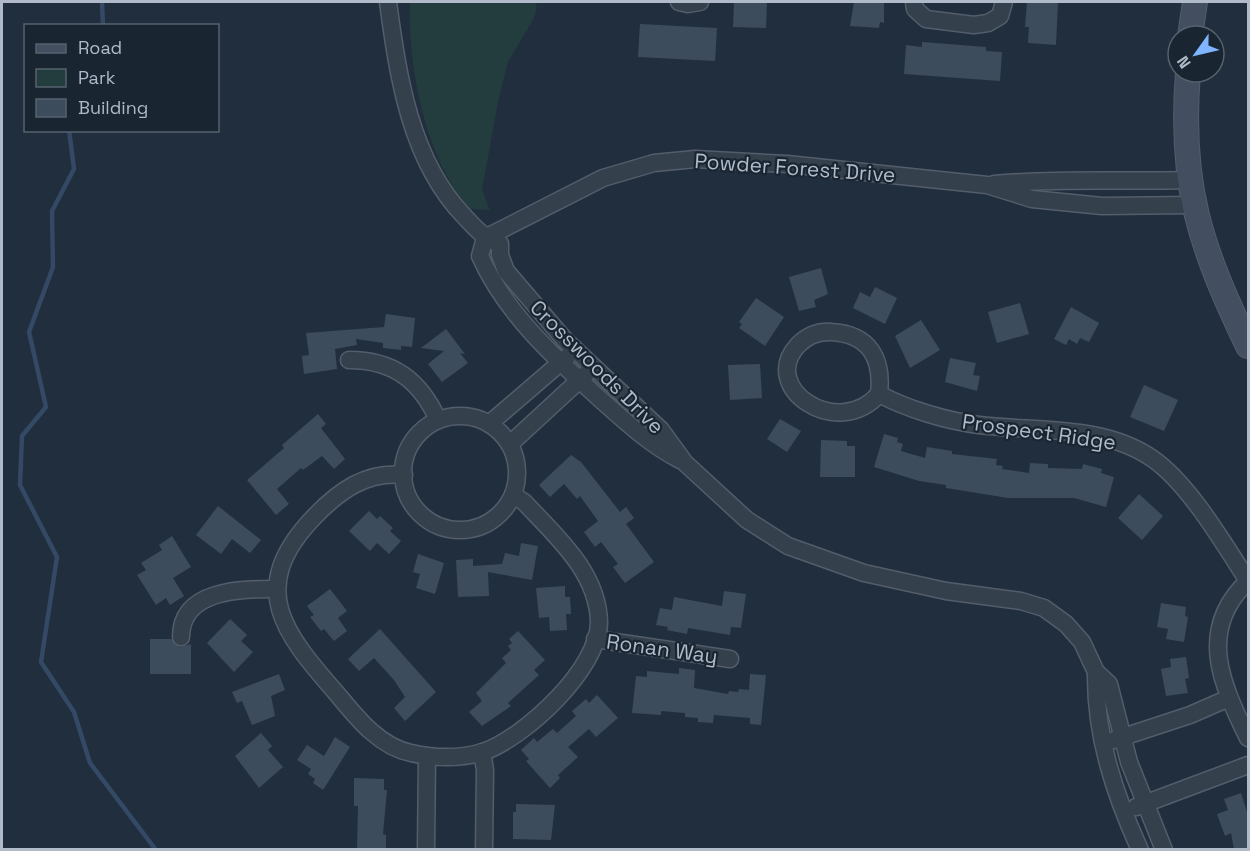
<svg xmlns="http://www.w3.org/2000/svg" width="1250" height="851" viewBox="0 0 1250 851" font-family="'Space Grotesk',sans-serif">
<style>
.green{fill:#233c3e}
.lines{fill:none;stroke-linecap:round;stroke-linejoin:round}
.stream{stroke:#344965;stroke-width:4.5}
.building{fill:#3d4c5d}
.street-casing{stroke:#535d6b;stroke-width:19}
.secondary-casing{stroke:#535d6b;stroke-width:26}
.street{stroke:#35404d;stroke-width:16}
.secondary{stroke:#434f60;stroke-width:24}
.labels{text-anchor:middle;stroke-width:4.5;stroke-linejoin:round;paint-order:stroke}
.street-label{font-size:21px;fill:#b0bac9;stroke:#1a2532}
</style>
<rect width="100%" height="100%" fill="#212e3d"/>
<path class="green" d="M410 2H535L537 8 533 20 508 62 498 102 482 190 490 210 471 209C426 163 407 65 410 2Z"/>
<g class="lines">
<g class="stream">
<polyline points="102,2 103,26"/>
<polyline points="69,130 74,169 52,211 53,267 29,332 46,407 22,436 20,485 57,557 41,662 74,712 90,763 156,850"/>
</g>
</g>
<g class="building">
<polygon points="734,2 767,2 766,28 733,27"/>
<polygon points="854,2 884,2 884,23 880,22 879,28 850,26"/>
<polygon points="1027,2 1058,2 1056,45 1028,43 1029,27 1025,27"/>
<polygon points="640,24 717,28 715,61 638,57"/>
<polygon points="922,42 986,47 986,51 1002,52 1000,81 904,74 906,45 922,47"/>
<polygon points="821,268 828,294 814,300 816,307 799,311 789,277"/>
<polygon points="875,287 897,298 885,324 853,308 860,292 870,297"/>
<polygon points="756,298 784,317 765,346 739,328 742,324 739,322"/>
<polygon points="1020,303 1029,334 997,343 988,312"/>
<polygon points="1071,307 1099,323 1089,342 1080,338 1077,344 1069,339 1066,345 1054,339"/>
<polygon points="386,314 415,318 412,347 401,346 401,350 383,348 383,343 356,339 357,345 335,349 337,369 304,374 302,356 309,355 306,333 384,327"/>
<polygon points="921,320 940,350 910,368 895,336"/>
<polygon points="446,329 465,354 460,353 468,363 442,382 428,364 444,351 421,348"/>
<polygon points="950,358 976,363 973,375 980,376 977,391 945,382"/>
<polygon points="760,364 762,398 730,400 728,365"/>
<polygon points="1144,385 1178,400 1164,431 1130,417"/>
<polygon points="318,414 326,424 321,428 345,459 334,469 322,456 303,470 301,468 277,489 289,504 276,515 247,480 284,448 282,445"/>
<polygon points="780,419 801,431 787,452 767,439"/>
<polygon points="884,434 898,438 897,442 903,444 901,451 925,458 927,447 952,451 952,454 997,459 996,465 1003,466 1002,469 1029,473 1030,463 1048,464 1048,468 1082,469 1083,464 1102,469 1101,473 1114,477 1106,507 1074,498 1008,498 946,488 946,485 919,481 874,467"/>
<polygon points="821,440 847,441 847,446 855,446 855,477 820,477"/>
<polygon points="571,455 581,462 620,512 626,507 634,518 626,524 654,562 625,583 613,567 618,564 601,542 595,547 584,532 598,521 580,496 577,499 564,484 550,497 539,485"/>
<polygon points="1139,494 1163,516 1142,540 1118,518"/>
<polygon points="218,506 261,540 250,553 232,539 221,554 196,535"/>
<polygon points="369,511 377,519 380,516 393,528 390,531 401,541 389,554 377,543 370,551 349,531"/>
<polygon points="172,536 191,567 173,578 184,596 170,605 166,598 156,605 137,575 146,570 141,563 162,550 159,545"/>
<polygon points="521,543 538,546 532,580 488,572 489,596 458,597 456,560 473,559 473,566 502,564 505,553 519,556"/>
<polygon points="418,554 444,563 435,594 416,588 420,574 413,572"/>
<polygon points="565,586 565,597 570,597 571,614 566,614 567,630 550,631 549,617 539,618 536,588"/>
<polygon points="330,589 347,611 338,618 347,631 334,641 324,629 321,631 310,617 314,615 307,606"/>
<polygon points="724,591 746,594 741,628 731,627 730,635 688,628 687,634 667,630 668,627 656,625 660,608 672,610 674,597 722,606"/>
<polygon points="1161,603 1186,607 1185,616 1188,617 1184,642 1166,639 1168,629 1157,627"/>
<polygon points="230,619 247,635 241,641 253,652 234,672 207,643"/>
<polygon points="380,629 436,692 405,721 394,708 405,697 394,680 374,658 359,671 348,659"/>
<polygon points="518,631 545,660 534,670 539,675 508,703 511,706 482,726 469,712 482,701 476,693 506,663 502,658 511,650 508,646 512,643 509,639"/>
<polygon points="150,639 171,639 180,647 191,644 191,674 150,674"/>
<polygon points="1186,657 1189,678 1185,679 1188,693 1166,696 1161,669 1171,667 1170,659"/>
<polygon points="679,668 695,670 694,688 728,694 729,691 738,692 739,689 749,690 750,674 766,675 761,725 750,724 750,718 714,715 713,723 698,722 698,718 685,717 685,713 661,711 661,715 632,713 636,676 647,677 647,671 679,674"/>
<polygon points="279,674 285,690 271,696 275,716 252,725 242,701 237,703 232,692"/>
<polygon points="597,695 618,718 596,737 589,729 568,747 578,757 558,775 560,778 550,788 526,761 529,759 521,750 534,738 537,742 553,729 557,733 576,716 572,711 586,699 589,703"/>
<polygon points="261,733 272,746 268,750 283,767 259,788 235,756"/>
<polygon points="335,737 350,747 323,790 313,783 315,779 308,774 311,769 297,760 307,745 324,756"/>
<polygon points="354,778 384,779 384,790 387,790 383,834 386,835 386,849 357,849 358,806 354,806"/>
<polygon points="1241,793 1248,815 1248,849 1234,849 1231,833 1225,836 1217,814 1228,810 1224,799"/>
<polygon points="516,804 555,805 551,840 513,839 513,812 516,812"/>
</g>
<g class="lines">
<defs>
<g id="street">
<path d="M388 2C398 76 410 160 464 216 476 229 484 238 500 244V255L506 271 565 340 661 430 685 463 747 520 788 546 864 573 946 591 1021 601 1044 608 1066 624 1082 642 1096 672 1109 684 1129 762 1164 850"/>
<polyline points="679,2 688,4 700,2"/>
<polyline points="914,2 915,9 926,19 974,25 988,23 1000,16 1004,2"/>
<path d="M994 184C1058 178 1124 182 1188 180"/>
<polyline points="485,238 603,178 654,163 695,159 787,164 987,185 1032,199 1102,206 1193,205"/>
<path d="M485 238 480 256C506 314 554 357 600 399 626 422 649 444 680 460"/>
<path d="M349 360C393 360 420 380 438 420"/>
<path d="M879 394C838 441 758 388 798 345 807 336 818 331 831 332 870 334 883 359 879 394 907 409 947 421 979 425 1036 432 1103 424 1153 459 1189 484 1224 544 1248 581"/>
<circle cx="460" cy="473" r="57"/>
<polyline points="489,424 567,357"/>
<polyline points="510,444 586,374"/>
<path d="M404 475C366 471 339 491 314 517 245 589 285 634 338 695 357 718 380 747 411 753 434 758 460 759 483 752 524 738 599 669 599 622 598 572 555 535 524 502L513 495"/>
<path d="M1248 581C1196 630 1222 685 1248 738"/>
<path d="M181 637C181 589 242 589 277 589"/>
<polyline points="595,639 730,659"/>
<path d="M1096 672C1095 735 1114 793 1140 850"/>
<polyline points="1114,740 1190,715 1229,698"/>
<polyline points="482,752 485,770 484,850"/>
<polyline points="1136,807 1248,765"/>
<polyline points="426,850 427,756"/>
</g>
<g id="secondary">
<polyline points="1190,36 1195,2"/>
<path d="M1188 72C1179 185 1200 246 1248 346"/>
</g>
</defs>
<use href="#street" class="street-casing"/>
<use href="#secondary" class="secondary-casing"/>
<use href="#street" class="street"/>
<use href="#secondary" class="secondary"/>
</g>
<g class="labels">
<g class="street-label">
<text transform="translate(795 168) rotate(4)" y="7">Powder Forest Drive</text>
<text transform="translate(597 367) rotate(45)" y="7">Crosswoods Drive</text>
<text transform="translate(1039 432) rotate(8)" y="7">Prospect Ridge</text>
<text transform="translate(662 649) rotate(8)" y="7">Ronan Way</text>
</g>
</g>
<rect width="1250" height="851" fill="none" stroke="#b0bac9" stroke-width="6"/>
<rect x="24" y="24" width="195" height="108" fill="#1a2532" stroke="#56616e" stroke-width="1.5"/>
<rect x="36" y="44" width="30" height="9" fill="#434f60" stroke="#56616e" stroke-width="1.5"/>
<text x="78" y="54" font-size="18" fill="#b0bac9">Road</text>
<rect x="36" y="69" width="30" height="18" fill="#233c3e" stroke="#56616e" stroke-width="1.5"/>
<text x="78" y="84" font-size="18" fill="#b0bac9">Park</text>
<rect x="36" y="99" width="30" height="18" fill="#3d4c5d" stroke="#56616e" stroke-width="1.5"/>
<text x="78" y="114" font-size="18" fill="#b0bac9">Building</text>
<g transform="translate(1196 54) rotate(236)"><circle r="28" fill="#1a2532" stroke="#56616e" stroke-width="1.5"/>
<path d="M0-4.5L10 22L0 15L-10 22Z" fill="#7fb4ff"/>
<text y="-9" font-size="16" font-weight="bold" text-anchor="middle" fill="#b0bac9">N</text>
</g>
</svg>
